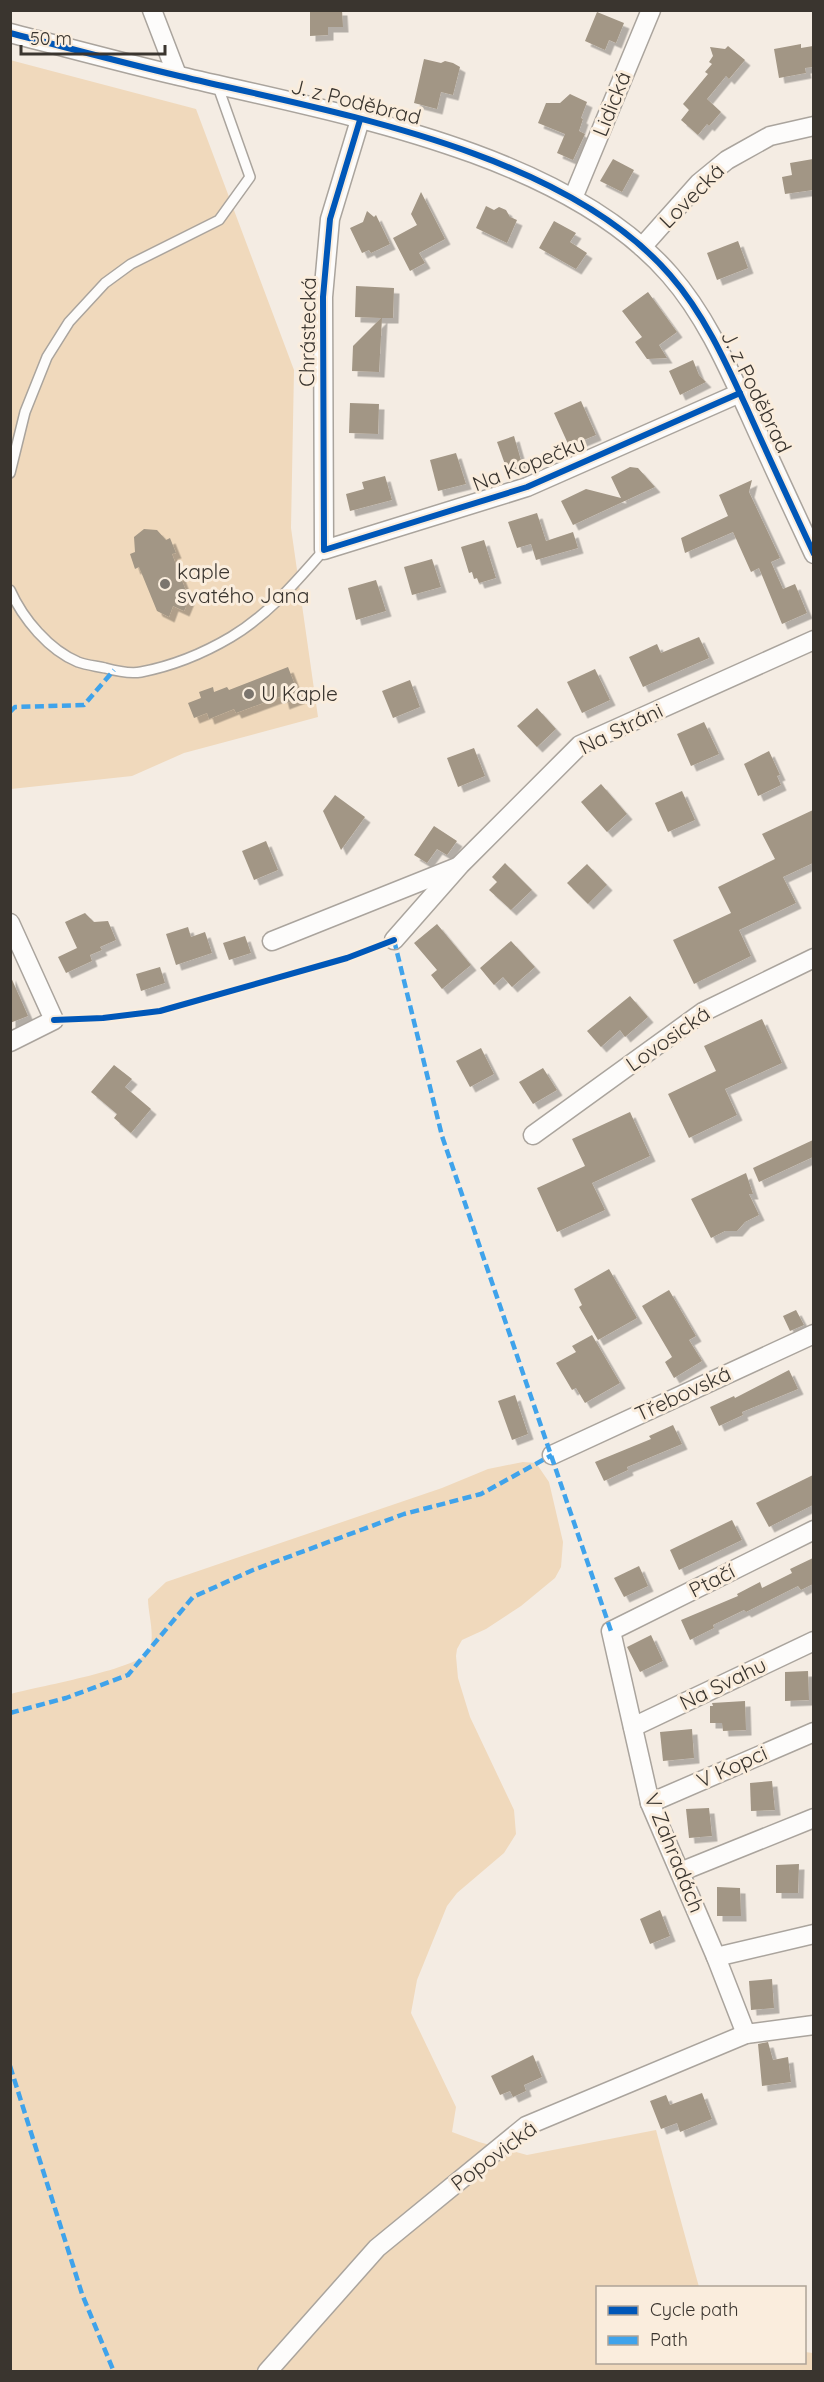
<svg xmlns="http://www.w3.org/2000/svg" width="824" height="2382" viewBox="0 0 824 2382" font-family="Quicksand,sans-serif">
<style>
.green{fill:#f0d9bc}
.building{fill:#a29685;filter:url(#shadow)}
.lines{fill:none;stroke-linecap:round;stroke-linejoin:round}
.lane-casing{stroke:#aaa49d;stroke-width:12}
.street-casing{stroke:#aaa49d;stroke-width:21}
.lane{stroke:#fdfcfb;stroke-width:9}
.street{stroke:#fdfcfb;stroke-width:18}
.quiet{stroke:#3fa3eb;stroke-width:4.5;stroke-dasharray:9 4.5;stroke-linecap:butt}
.cycleway-casing{stroke:#faeddd;stroke-width:10}
.cycleway{stroke:#0057b8;stroke-width:6}
.poi-dot{fill:#7b756e;stroke:#faeddd;stroke-width:2}
.labels{text-anchor:middle;stroke-width:6;stroke-linejoin:round;paint-order:stroke}
.street-label{font-size:21px;fill:#3a352f;stroke:#faeddd}
.poi-label{font-size:21px;fill:#3a352f;stroke:#faeddd;text-anchor:start}
</style>
<defs>
<filter id="shadow"><feDropShadow dx="5.5" dy="5.5" stdDeviation="0" flood-color="#0004"/></filter>
</defs>
<rect width="100%" height="100%" fill="#f4ece3"/>
<g class="green">
<polygon points="10,60 196,109 294,370 291,528 318,717 184,753 132,776 11,789"/>
<path d="M523 1462 536 1463 549 1482 563 1542 561 1567 555 1578 521 1606 486 1629 462 1640 457 1649 456 1656 458 1678 470 1717 514 1810 516 1834 504 1853 457 1893 447 1906 417 1980 411 2013 456 2107 452 2132 479 2142 527 2155 656 2130 699 2287 598 2288V2362H804L805 2352 813 2353V2371L11 2372V1694C35 1687 134 1670 147 1653 157 1640 148 1615 148 1599L166 1582 442 1488 488 1469Z"/>
</g>
<g class="building">
<polygon points="310,10 342,10 343,27 328,27 328,35 310,36"/>
<polygon points="597,12 624,23 616,43 609,40 605,50 585,41"/>
<polygon points="801,44 801,48 813,46 813,67 805,68 806,73 779,78 774,49"/>
<polygon points="728,46 745,60 729,79 726,76 707,99 721,112 709,126 707,124 698,135 681,120 689,110 683,104 708,74 705,72 712,64 709,62 713,56 710,47 725,49"/>
<polygon points="424,59 441,63 445,61 453,63 460,67 453,95 441,92 437,109 414,103"/>
<polygon points="570,94 587,102 581,118 583,119 579,131 585,134 573,160 557,153 565,134 538,123 546,103 560,103"/>
<polygon points="613,159 634,170 622,192 600,181"/>
<polygon points="813,159 813,190 785,194 782,177 792,175 790,163"/>
<polygon points="421,192 445,239 419,253 425,263 410,271 393,238 417,225 411,214"/>
<polygon points="486,206 494,210 499,207 506,210 510,217 517,220 507,243 476,228"/>
<polygon points="367,211 374,217 376,215 390,244 371,253 369,250 362,253 350,228 363,222"/>
<polygon points="554,221 576,233 570,242 587,253 576,269 539,248"/>
<polygon points="738,241 748,268 717,280 707,253"/>
<polygon points="356,286 394,288 393,318 382,318 379,372 352,371 353,346 381,318 355,317"/>
<polygon points="648,292 677,332 659,345 667,358 647,359 635,342 642,337 622,311"/>
<polygon points="693,360 699,375 706,382 680,395 669,371"/>
<polygon points="581,401 596,435 569,446 554,413"/>
<polygon points="350,403 379,404 378,434 349,433"/>
<polygon points="514,436 522,464 507,470 497,442"/>
<polygon points="456,453 466,484 438,491 430,460"/>
<polygon points="630,467 638,468 655,487 573,525 561,501 586,489 621,498 611,477"/>
<polygon points="385,476 392,500 350,511 346,494 364,489 362,482"/>
<polygon points="752,480 749,492 780,558 771,562 783,589 795,584 807,613 782,624 759,568 751,572 733,532 685,553 681,538 728,516 719,495"/>
<polygon points="537,513 546,541 573,532 578,548 536,560 531,544 517,548 508,522"/>
<polygon points="144,529 157,530 166,540 170,538 176,553 172,554 189,599 184,611 173,606 169,617 157,611 139,567 135,569 130,554 135,552 134,537"/>
<polygon points="484,540 496,578 479,583 477,578 474,579 472,572 469,573 461,547"/>
<polygon points="432,559 441,587 412,595 404,567"/>
<polygon points="376,580 386,611 356,620 348,588"/>
<polygon points="699,637 709,658 643,687 629,657 657,644 661,653"/>
<polygon points="288,667 300,698 284,704 282,696 236,713 234,709 209,719 207,713 194,718 188,703 201,698 199,692 213,687 214,692 227,687 229,690"/>
<polygon points="595,669 610,700 582,713 567,682"/>
<polygon points="410,680 420,707 393,718 382,691"/>
<polygon points="537,708 556,729 537,747 517,726"/>
<polygon points="704,722 719,754 691,766 677,734"/>
<polygon points="474,748 485,776 458,787 447,758"/>
<polygon points="769,751 780,775 777,776 781,785 758,796 744,764"/>
<polygon points="601,784 627,814 607,832 581,802"/>
<polygon points="682,791 695,820 668,832 655,803"/>
<polygon points="335,795 365,817 341,850 323,811"/>
<polygon points="813,810 813,863 783,877 796,903 739,930 751,956 694,984 673,940 731,913 718,887 775,859 762,834"/>
<polygon points="434,826 457,841 447,855 437,849 427,863 414,855"/>
<polygon points="266,841 278,870 254,880 242,851"/>
<polygon points="505,863 532,890 511,910 489,890 497,882 492,877"/>
<polygon points="587,864 607,885 588,904 567,883"/>
<polygon points="85,913 94,922 108,921 116,940 100,947 102,950 90,955 92,961 66,973 58,957 77,948 65,922"/>
<polygon points="437,924 471,965 442,989 431,975 437,970 414,943"/>
<polygon points="188,927 191,937 205,932 212,953 176,965 166,934"/>
<polygon points="245,936 251,953 229,960 223,943"/>
<polygon points="511,941 535,967 512,987 503,977 494,985 480,968"/>
<polygon points="160,967 165,983 141,991 136,974"/>
<polygon points="10,975 28,1016 10,1023"/>
<polygon points="630,996 648,1017 625,1037 620,1030 601,1047 587,1031"/>
<polygon points="762,1019 782,1063 725,1089 737,1115 689,1138 668,1094 716,1071 704,1046"/>
<polygon points="481,1048 494,1074 470,1087 456,1061"/>
<polygon points="114,1065 132,1079 125,1087 151,1109 131,1133 114,1118 117,1114 91,1092"/>
<polygon points="543,1068 557,1090 533,1104 519,1082"/>
<polygon points="630,1112 650,1156 592,1183 605,1210 557,1232 537,1188 585,1166 572,1139"/>
<polygon points="813,1140 813,1157 759,1182 753,1168"/>
<polygon points="746,1173 753,1194 749,1194 759,1215 745,1222 737,1231 725,1231 711,1238 691,1199"/>
<polygon points="609,1269 637,1318 598,1340 579,1307 582,1305 574,1289"/>
<polygon points="669,1290 696,1336 689,1340 702,1361 674,1378 665,1362 672,1357 642,1306"/>
<polygon points="796,1310 804,1325 790,1331 783,1316"/>
<polygon points="592,1335 620,1383 585,1403 576,1388 572,1390 556,1363 576,1352 572,1346"/>
<polygon points="789,1370 798,1389 742,1412 743,1415 719,1426 710,1407 734,1396 735,1398"/>
<polygon points="515,1395 528,1434 512,1440 498,1401"/>
<polygon points="673,1425 682,1444 627,1467 628,1470 604,1481 595,1462 651,1439 649,1436"/>
<polygon points="813,1475 813,1505 769,1527 756,1503"/>
<polygon points="732,1520 742,1540 679,1570 670,1550"/>
<polygon points="813,1558 813,1584 801,1590 798,1586 746,1612 744,1610 713,1625 714,1628 690,1640 681,1620 738,1596 737,1594 760,1582 762,1588 792,1573 790,1569"/>
<polygon points="639,1566 648,1586 624,1597 614,1578"/>
<polygon points="651,1635 663,1661 640,1672 627,1647"/>
<polygon points="808,1671 809,1700 785,1701 785,1672"/>
<polygon points="745,1701 746,1730 723,1731 722,1723 710,1723 710,1706 713,1706 712,1703"/>
<polygon points="692,1729 694,1758 663,1761 660,1732"/>
<polygon points="772,1781 775,1810 751,1811 750,1783"/>
<polygon points="709,1808 712,1836 689,1838 686,1809"/>
<polygon points="799,1864 798,1893 776,1893 776,1865"/>
<polygon points="717,1887 740,1888 741,1916 717,1916"/>
<polygon points="660,1910 670,1936 650,1944 640,1919"/>
<polygon points="772,1979 774,2008 751,2010 749,1981"/>
<polygon points="768,2042 773,2060 788,2057 791,2082 762,2086 758,2044"/>
<polygon points="533,2055 542,2077 524,2085 526,2091 513,2097 510,2091 500,2095 491,2076"/>
<polygon points="702,2093 712,2119 680,2132 677,2123 661,2129 650,2101 666,2095 670,2105"/>
</g>
<g class="lines">
<defs>
<g id="lane">
<polyline points="10,473 25,412 47,357 69,322 105,283 131,264 219,220 250,177 217,84"/>
<path d="M10 590C23 619 49 650 78 662 86 665 96 666 105 668 116 671 130 674 141 672 172 666 204 653 231 637 268 615 296 582 324 550"/>
</g>
<g id="street">
<polyline points="152,10 177,75"/>
<path d="M10 33C65 47 120 62 175 75 330 112 562 150 670 275 705 315 727 365 749 413 770 460 792 507 814 554"/>
<polyline points="360,120 330,219 323,297 324,550 527,487 740,393"/>
<polyline points="573,198 651,10"/>
<polyline points="642,247 699,183 727,160 770,136 814,126"/>
<polyline points="10,923 54,1020 10,1042"/>
<polyline points="394,940 460,865 580,745 814,640"/>
<polyline points="272,941 457,867"/>
<polyline points="533,1135 703,1012 814,958"/>
<polyline points="552,1455 814,1334"/>
<polyline points="633,1727 814,1641"/>
<polyline points="650,1803 814,1732"/>
<polyline points="680,1872 814,1818"/>
<polyline points="716,1957 814,1934"/>
<polyline points="746,2034 716,1957 650,1803 611,1631 814,1530"/>
<polyline points="267,2372 377,2248 526,2126 746,2034 814,2025"/>
</g>
</defs>
<use href="#lane" class="lane-casing"/>
<use href="#street" class="street-casing"/>
<use href="#lane" class="lane"/>
<use href="#street" class="street"/>
<g class="quiet">
<polyline points="10,712 15,707 84,705 114,670"/>
<polyline points="394,940 442,1136 611,1631"/>
<polyline points="10,1713 66,1698 128,1675 193,1597 253,1570 404,1514 481,1494 552,1455"/>
<polyline points="10,2066 82,2294 114,2372"/>
</g>
<defs>
<g id="cycleway">
<path d="M10 33C65 47 120 62 175 75 330 112 562 150 670 275 705 315 727 365 749 413 770 460 792 507 814 554"/>
<polyline points="360,120 330,219 323,297 324,550 527,487 740,393"/>
<polyline points="54,1020 103,1018 160,1011 347,958 394,940"/>
</g>
</defs>
<use href="#cycleway" class="cycleway-casing"/>
<use href="#cycleway" class="cycleway"/>
</g>
<g class="poi-dot">
<circle cx="165" cy="584" r="6"/>
<circle cx="249" cy="694" r="6"/>
</g>
<g class="labels">
<g class="street-label">
<text transform="translate(356 102) rotate(14)" y="7">J. z Poděbrad</text>
<text transform="translate(612 104) rotate(-68)" y="7">Lidická</text>
<text transform="translate(692 196) rotate(-45)" y="7">Lovecká</text>
<text transform="translate(308 332) rotate(-89)" y="7">Chrástecká</text>
<text transform="translate(756 392) rotate(64)" y="7">J. z Poděbrad</text>
<text transform="translate(529 464) rotate(-21)" y="7">Na Kopečku</text>
<text transform="translate(621 729) rotate(-26)" y="7">Na Stráni</text>
<text transform="translate(668 1039) rotate(-35)" y="7">Lovosická</text>
<text transform="translate(683 1394) rotate(-25)" y="7">Třebovská</text>
<text transform="translate(712 1581) rotate(-27)" y="7">Ptačí</text>
<text transform="translate(723 1684) rotate(-26)" y="7">Na Svahu</text>
<text transform="translate(732 1767) rotate(-24)" y="7">V Kopci</text>
<text transform="translate(674 1853) rotate(68)" y="7">V Zahradách</text>
<text transform="translate(494 2156) rotate(-37)" y="7">Popovická</text>
</g>
<g class="poi-label">
<text x="177" y="579">kaple<tspan x="177" dy="24">svatého Jana</tspan></text>
<text x="261" y="701">U Kaple</text>
</g>
</g>
<rect width="824" height="2382" fill="none" stroke="#3a352f" stroke-width="24"/>
<rect x="596" y="2286" width="210" height="78" fill="#faeddd" stroke="#ada397" stroke-width="1.5"/>
<rect x="608" y="2306" width="30" height="9" fill="#0057b8" stroke="#ada397" stroke-width="1.5"/>
<text x="650" y="2316" font-size="18" fill="#3a352f">Cycle path</text>
<rect x="608" y="2336" width="30" height="9" fill="#3fa3eb" stroke="#ada397" stroke-width="1.5"/>
<text x="650" y="2346" font-size="18" fill="#3a352f">Path</text>
<path d="M21 45v9h144v-9" fill="none" stroke="#3a352f" stroke-width="3"/>
<text x="30" y="45" font-size="18" fill="#3a352f" stroke="#faeddd" stroke-width="4.5" paint-order="stroke">50 m</text>
</svg>
